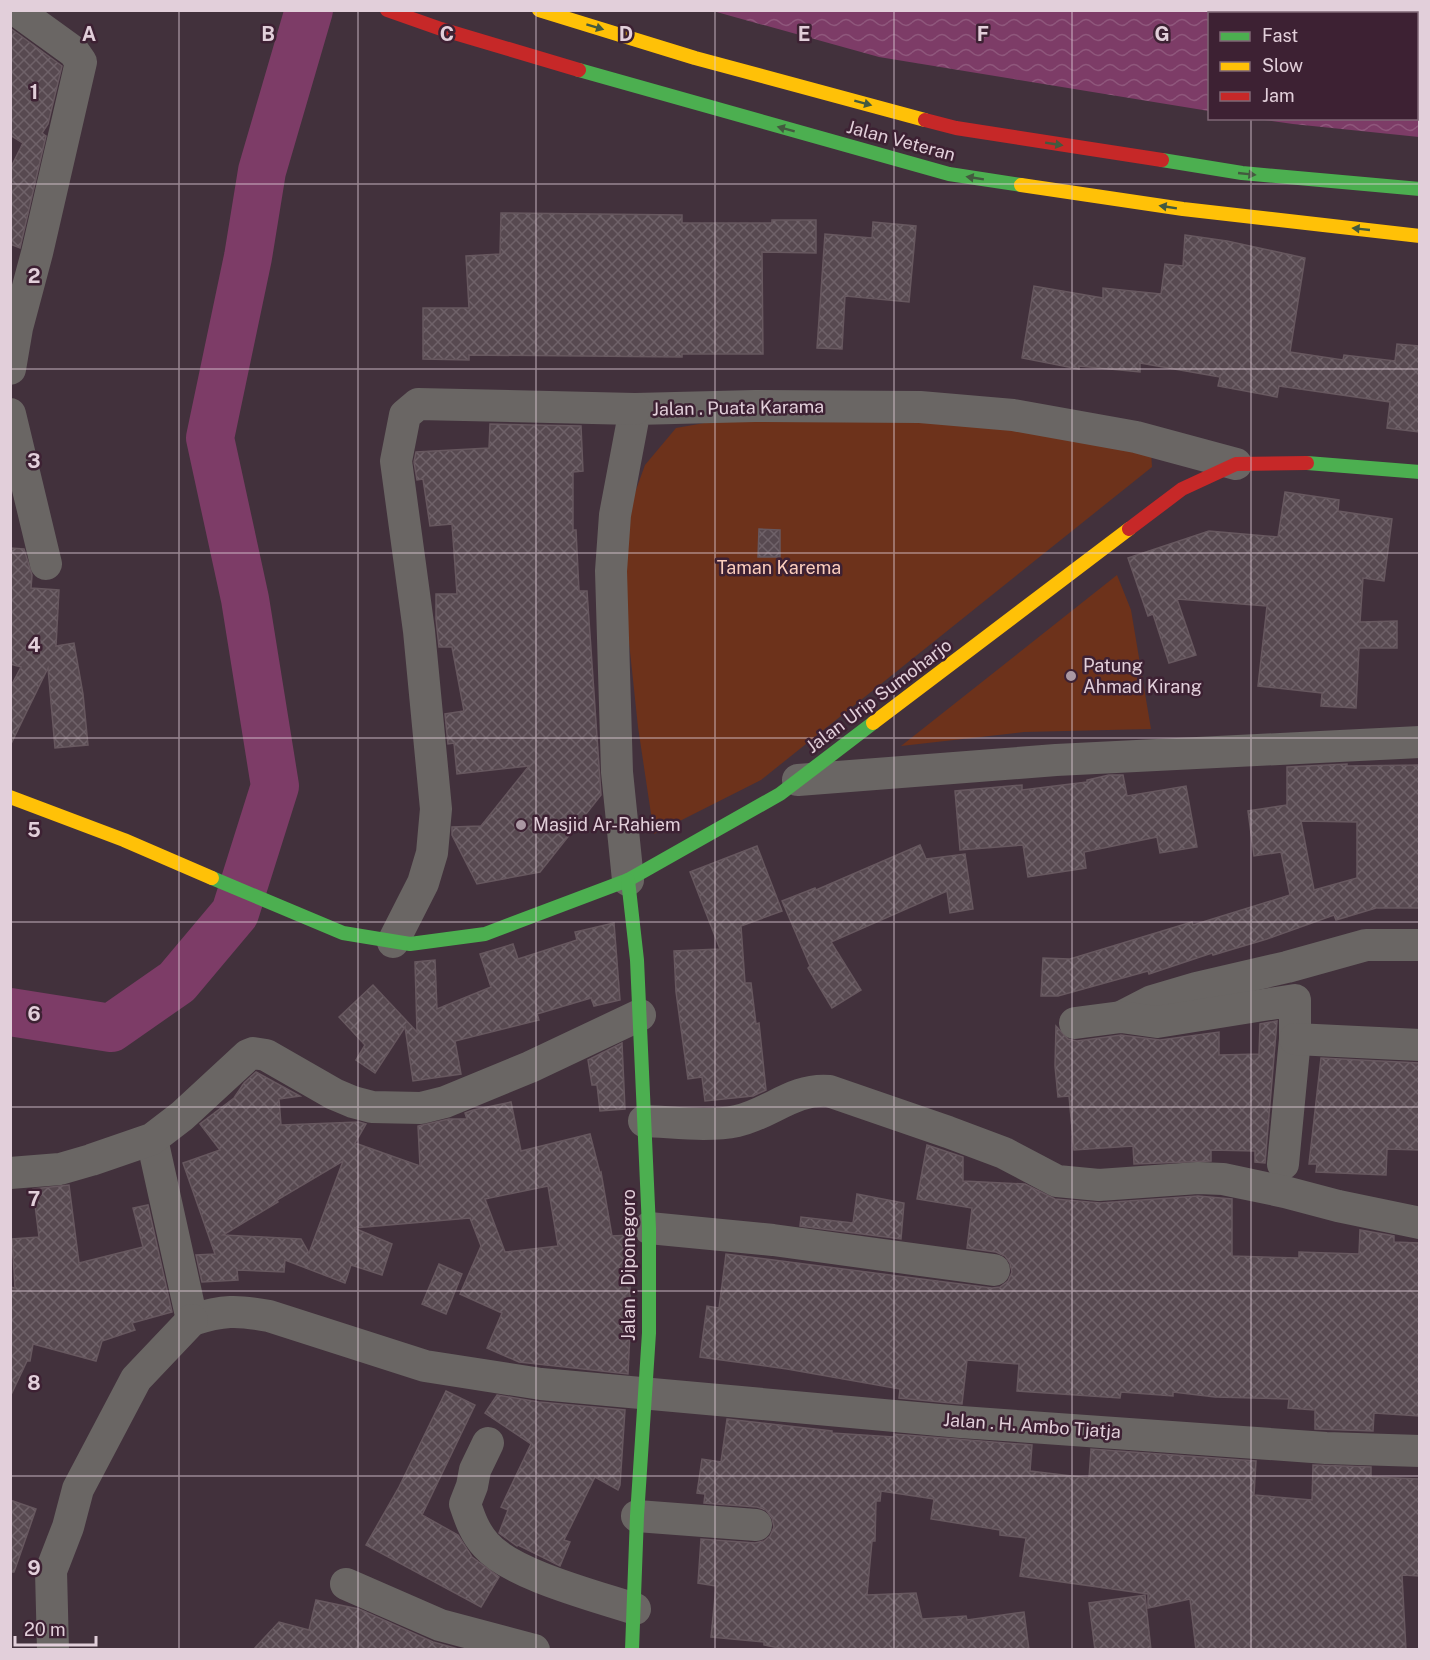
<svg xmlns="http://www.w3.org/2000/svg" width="1430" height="1660" viewBox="0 0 1430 1660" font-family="'Public Sans',sans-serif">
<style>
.park{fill:#6d321b}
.water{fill:url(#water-waves)}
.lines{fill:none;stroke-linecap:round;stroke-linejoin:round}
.river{stroke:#7d3c67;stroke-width:48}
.building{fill:url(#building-cross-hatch);stroke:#67585f;stroke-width:1.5;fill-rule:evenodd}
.street{stroke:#6a6664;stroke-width:32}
.fast{stroke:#4caf50;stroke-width:14}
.slow{stroke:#ffc107;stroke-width:14}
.jam{stroke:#c62828;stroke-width:14}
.oneway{fill:#435a3f}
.grid{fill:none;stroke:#e2cfda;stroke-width:1.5;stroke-opacity:0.55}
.poi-dot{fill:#aa98a3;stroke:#3d2133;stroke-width:2}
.labels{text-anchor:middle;stroke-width:5;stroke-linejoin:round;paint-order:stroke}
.street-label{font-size:18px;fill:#e2cfda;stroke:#3d2133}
.park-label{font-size:18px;fill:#fccebd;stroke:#3d2133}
.poi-label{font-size:18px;fill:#e2cfda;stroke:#3d2133;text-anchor:start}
.grid-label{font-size:20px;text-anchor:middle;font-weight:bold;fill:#e2cfda;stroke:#3d2133;stroke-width:5;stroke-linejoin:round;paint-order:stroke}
</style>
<defs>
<pattern id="water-waves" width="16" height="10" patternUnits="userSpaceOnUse" patternTransform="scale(1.5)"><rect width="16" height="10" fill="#7d3c67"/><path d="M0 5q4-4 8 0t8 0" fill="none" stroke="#8f577c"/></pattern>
<pattern id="building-cross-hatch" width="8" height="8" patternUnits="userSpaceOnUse" patternTransform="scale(1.5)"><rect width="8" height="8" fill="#574950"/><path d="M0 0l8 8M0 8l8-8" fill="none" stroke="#6f6269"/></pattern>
</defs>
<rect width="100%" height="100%" fill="#42313c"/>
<g class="park">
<polygon points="750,415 921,417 1151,450 1152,467 761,780 654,834 638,727 624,595 625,520 645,465 676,428"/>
<polygon points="1117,575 1131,610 1151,729 1024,732 901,746"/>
</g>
<polygon class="water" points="713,11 1419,11 1419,137 1293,124 1257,119 1416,118 1416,14 1210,14 1209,111 879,57"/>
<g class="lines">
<polyline class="river" points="10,1012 111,1028 177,982 235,913 275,786 245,599 210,438 248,257 262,171 309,10"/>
</g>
<g class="building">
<polygon points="10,28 62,66 48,124 42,133 46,136 20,248 10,244 10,169 23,143 10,135"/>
<polygon points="501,213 682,215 682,223 772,223 772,220 816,220 816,253 762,252 763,354 682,354 682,357 469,355 469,360 423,359 423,308 469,308 466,256 500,254"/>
<polygon points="873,222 916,226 909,302 845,296 842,349 817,348 825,234 872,238"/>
<polygon points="1185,235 1227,241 1305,258 1290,352 1343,360 1344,355 1395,361 1397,344 1419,346 1419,432 1387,428 1390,402 1279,386 1277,397 1218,386 1220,377 1140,363 1140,372 1079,366 1079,369 1022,358 1034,286 1103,298 1103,288 1161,294 1165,264 1183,266"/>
<polygon points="490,424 581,426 583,471 573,472 573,530 576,530 579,591 587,591 601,795 540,872 477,884 452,835 452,827 481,826 529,766 457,774 454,743 448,744 445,714 464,711 452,647 439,647 436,619 436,594 457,594 452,524 430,526 423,479 417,480 414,462 416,452 489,448"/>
<polygon points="1285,492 1339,500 1338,511 1392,519 1384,581 1363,578 1360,622 1397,621 1397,648 1359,648 1356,708 1321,706 1322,693 1258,686 1267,606 1177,599 1196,655 1169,663 1153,614 1148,616 1128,558 1209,531 1278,537"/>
<polygon points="759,529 780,530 780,557 758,557"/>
<polygon points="10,548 24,549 32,575 31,588 59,590 56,646 74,643 83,694 88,745 55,748 48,668 10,746 10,688 21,667 10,664"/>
<path d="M1347 764V766L1419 765V908H1376L1336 920 1334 915 1267 939 1213 955 1212 953 1149 974 1148 971 1058 996H1041L1043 958 1070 959 1192 922 1193 925 1290 895 1281 852 1254 856 1248 811 1287 805V767ZM1301 821 1357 822V878L1314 890Z"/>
<polygon points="1109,775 1123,775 1127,796 1186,786 1197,847 1160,853 1157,837 1084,852 1086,868 1028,877 1023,845 960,850 955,791 1022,785 1022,790 1087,782 1087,780"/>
<polygon points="920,845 926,859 965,854 973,909 950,913 947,891 831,942 861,990 832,1008 808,968 810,966 782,901 815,888 816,890"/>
<polygon points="757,846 782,911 741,926 745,983 751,983 756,1024 759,1023 766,1090 753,1096 705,1101 702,1077 688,1079 676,992 674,951 720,949 690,872"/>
<polygon points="614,923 620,1000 594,1006 591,998 537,1014 539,1020 455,1041 461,1074 413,1081 405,1027 375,1073 356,1060 365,1045 339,1017 373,985 417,1032 415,962 435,960 437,1009 491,987 480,954 513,944 518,959 577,940 575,932"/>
<polygon points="1277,1021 1265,1163 1255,1162 1255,1151 1211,1150 1211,1161 1134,1164 1133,1146 1074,1150 1069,1096 1058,1097 1055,1066 1056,1026 1068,1039 1077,1041 1121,1035 1160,1040 1219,1032 1219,1055 1259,1054 1260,1024"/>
<polygon points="622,1043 625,1109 600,1111 597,1085 592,1085 588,1060"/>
<polygon points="1321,1058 1419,1063 1419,1150 1387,1149 1386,1175 1316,1172 1317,1164 1309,1164"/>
<path d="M256 1072 300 1096 279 1099 281 1125 359 1122 366 1124 355 1143 420 1166 418 1126 449 1119H467L465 1113 473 1110 511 1102 521 1151 590 1134 600 1173 601 1172 612 1236 630 1235V1332L628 1374 519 1362 487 1348 502 1313 460 1294 481 1246 470 1218 354 1228 392 1244 382 1275 351 1265 345 1283 285 1260 284 1272 237 1270 238 1280 202 1282 196 1255 215 1254 183 1163 220 1150 200 1124 234 1098 244 1083ZM343 1161 309 1253 301 1239 223 1235 278 1202 277 1200ZM548 1186 558 1246 505 1252 485 1199Z"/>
<polygon points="927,1145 963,1157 963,1181 1025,1184 1055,1199 1100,1203 1198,1196 1232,1199 1232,1256 1299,1258 1299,1252 1359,1254 1360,1230 1394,1236 1394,1242 1419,1243 1419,1416 1374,1413 1373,1431 1315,1429 1315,1410 1288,1408 1289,1399 1215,1397 1173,1392 1173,1396 1121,1392 1120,1398 1017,1391 1019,1364 967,1360 962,1404 899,1398 900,1389 787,1369 700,1357 707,1306 719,1308 726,1254 992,1288 1000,1287 1008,1281 1012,1272 1010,1263 1005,1256 996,1252 967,1248 972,1208 917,1199"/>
<polygon points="69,1185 79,1263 143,1247 133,1208 148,1205 172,1312 132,1323 135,1330 102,1341 96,1361 33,1344 30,1361 27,1361 10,1397 10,1287 15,1288 12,1239 39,1237 33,1189"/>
<polygon points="857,1194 904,1203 901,1239 800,1226 801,1217 853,1223"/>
<polygon points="439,1264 462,1274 446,1314 422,1304"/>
<polygon points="446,1391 475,1405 422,1515 458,1535 472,1557 499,1577 481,1607 366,1545 399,1487"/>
<polygon points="497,1395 539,1402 625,1410 620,1485 618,1490 595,1477 564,1540 570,1542 560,1566 518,1545 517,1546 499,1533 508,1510 501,1507 531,1444 485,1413"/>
<polygon points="727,1419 832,1431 832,1433 894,1437 894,1434 1032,1445 1030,1471 1089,1478 1091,1449 1256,1461 1254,1495 1312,1500 1313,1465 1371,1467 1371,1477 1419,1479 1419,1576 1402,1575 1406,1650 1196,1650 1190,1599 1148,1608 1148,1594 1020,1576 1026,1538 1000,1535 1000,1530 931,1519 934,1499 881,1491 880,1501 876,1501 875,1541 872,1541 867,1595 916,1593 922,1619 966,1616 967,1620 1024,1612 1029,1650 788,1650 764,1645 764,1642 711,1637 716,1586 698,1583 701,1539 755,1543 764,1541 770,1536 774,1527 772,1518 766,1510 757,1507 704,1503 705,1494 697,1493 702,1459 721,1462"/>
<polygon points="10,1500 36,1509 14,1572 10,1572"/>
<polygon points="1145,1595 1151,1650 1095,1650 1089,1603"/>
<polygon points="316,1600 359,1609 433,1642 462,1650 253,1650 279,1622 309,1630"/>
</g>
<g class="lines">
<g class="street">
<polyline points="10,369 17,328 37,253 81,62 74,52 16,10"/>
<polyline points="10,414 46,564"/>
<polyline points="798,780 1056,760 1420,742"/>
<polyline points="628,880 617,772 611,571 615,515 635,409 755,406 920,407 1013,415 1136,437 1236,464"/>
<polyline points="393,942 423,883 432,853 436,809 419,631 396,461 405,415 418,404 635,409"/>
<polyline points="1121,1017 1152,1001 1196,988 1287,967 1366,945 1420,945"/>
<polyline points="1075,1023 1121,1017 1157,1022 1295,1000 1295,1039 1283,1164"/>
<polyline points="1295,1039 1420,1045"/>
<path d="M644 1121C674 1122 708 1127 737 1121 770 1114 793 1088 829 1091L948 1132 1004 1153 1057 1181 1099 1185 1198 1178 1223 1179 1285 1192 1338 1206 1420 1223"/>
<path d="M152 1139 192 1320C223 1310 237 1310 269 1316L425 1366 541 1384 961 1422 1326 1448 1420 1451"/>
<polyline points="10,1173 60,1169 91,1160 152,1139 182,1116 248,1055 253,1053 266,1055 334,1094 353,1102 372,1107 421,1108 445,1102 530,1067 640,1015"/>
<polyline points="649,1228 773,1240 994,1270"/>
<path d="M488 1443 475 1470 472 1486 465 1504C470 1519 475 1533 486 1545 512 1575 596 1596 635 1609"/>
<polyline points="637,1516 756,1525"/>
<polyline points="346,1584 440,1625 534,1650"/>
<polyline points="53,1650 51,1571 68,1527 78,1489 136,1379 192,1320"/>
</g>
<g class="fast">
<polyline points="579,70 949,174 1021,185"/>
<polyline points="1162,160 1242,173 1420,189"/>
<polyline points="1307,463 1420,472"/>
<polyline points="212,878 343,933 410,944 485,934 628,880 780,794 873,723"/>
<polyline points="628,880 637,960 649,1228 649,1333 637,1516 632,1650"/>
</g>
<g class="slow">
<polyline points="539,10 695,58 925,120"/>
<polyline points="1021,185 1183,209 1420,236"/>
<polyline points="873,723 1129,529"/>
<polyline points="10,797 124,840 212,878"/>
</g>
<g class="jam">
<polyline points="387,10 441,29 579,70"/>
<polyline points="925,120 956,128 1162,160"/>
<polyline points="1129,529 1182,489 1236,464 1307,463"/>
</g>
</g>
<defs><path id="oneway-solid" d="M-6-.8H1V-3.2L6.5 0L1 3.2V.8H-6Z" transform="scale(1.5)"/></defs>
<g class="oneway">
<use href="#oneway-solid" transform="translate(595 27) rotate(17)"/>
<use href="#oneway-solid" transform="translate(863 103) rotate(15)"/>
<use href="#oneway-solid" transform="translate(786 129) rotate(-165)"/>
<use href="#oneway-solid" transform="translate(1054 144) rotate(9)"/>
<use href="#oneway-solid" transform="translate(1247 174) rotate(6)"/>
<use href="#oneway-solid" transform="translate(975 178) rotate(-171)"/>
<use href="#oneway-solid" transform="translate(1168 207) rotate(-171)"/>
<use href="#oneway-solid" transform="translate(1361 229) rotate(-174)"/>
</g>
<path class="grid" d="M179 10V1650M358 10V1650M536 10V1650M715 10V1650M894 10V1650M1072 10V1650M1251 10V14M1251 118V1650M10 184H1420M10 369H1420M10 553H1420M10 738H1420M10 922H1420M10 1107H1420M10 1291H1420M10 1476H1420"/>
<g class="poi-dot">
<circle cx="1071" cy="676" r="6"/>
<circle cx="521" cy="825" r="6"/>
</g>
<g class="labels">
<g class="street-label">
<text transform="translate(901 141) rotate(15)" y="6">Jalan Veteran</text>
<text transform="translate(738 408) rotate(-1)" y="6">Jalan . Puata Karama</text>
<text transform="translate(879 696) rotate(-37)" y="6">Jalan Urip Sumoharjo</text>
<text transform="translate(629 1265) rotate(-90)" y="6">Jalan . Diponegoro</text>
<text transform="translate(1032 1426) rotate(4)" y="6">Jalan . H. Ambo Tjatja</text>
</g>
<g class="park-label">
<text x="779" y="574">Taman Karema</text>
</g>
<g class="poi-label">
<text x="1083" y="672">Patung<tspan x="1083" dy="21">Ahmad Kirang</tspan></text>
<text x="533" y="831">Masjid Ar-Rahiem</text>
</g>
</g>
<g class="grid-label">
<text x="89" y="41">A</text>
<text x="268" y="41">B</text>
<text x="447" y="41">C</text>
<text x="626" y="41">D</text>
<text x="804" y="41">E</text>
<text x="983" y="41">F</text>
<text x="1162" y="41">G</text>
<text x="34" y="99">1</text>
<text x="34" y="283">2</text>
<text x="34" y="468">3</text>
<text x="34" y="652">4</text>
<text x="34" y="837">5</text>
<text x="34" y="1021">6</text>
<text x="34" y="1206">7</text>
<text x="34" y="1390">8</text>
<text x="34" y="1575">9</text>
</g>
<rect width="1430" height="1660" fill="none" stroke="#e2cfda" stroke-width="24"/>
<rect x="1208" y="12" width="210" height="108" fill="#3d2133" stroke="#7f6776" stroke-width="1.5"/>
<rect x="1220" y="32" width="30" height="9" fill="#4caf50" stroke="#7f6776" stroke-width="1.5"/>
<text x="1262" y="42" font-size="18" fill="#e2cfda">Fast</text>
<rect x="1220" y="62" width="30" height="9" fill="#ffc107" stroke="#7f6776" stroke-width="1.5"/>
<text x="1262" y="72" font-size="18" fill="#e2cfda">Slow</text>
<rect x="1220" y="92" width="30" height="9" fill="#c62828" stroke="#7f6776" stroke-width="1.5"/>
<text x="1262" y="102" font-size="18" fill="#e2cfda">Jam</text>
<path d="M15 1636v9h81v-9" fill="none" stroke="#e2cfda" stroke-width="3"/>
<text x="24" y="1636" font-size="18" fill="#e2cfda" stroke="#3d2133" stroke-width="4.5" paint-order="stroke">20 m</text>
</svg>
